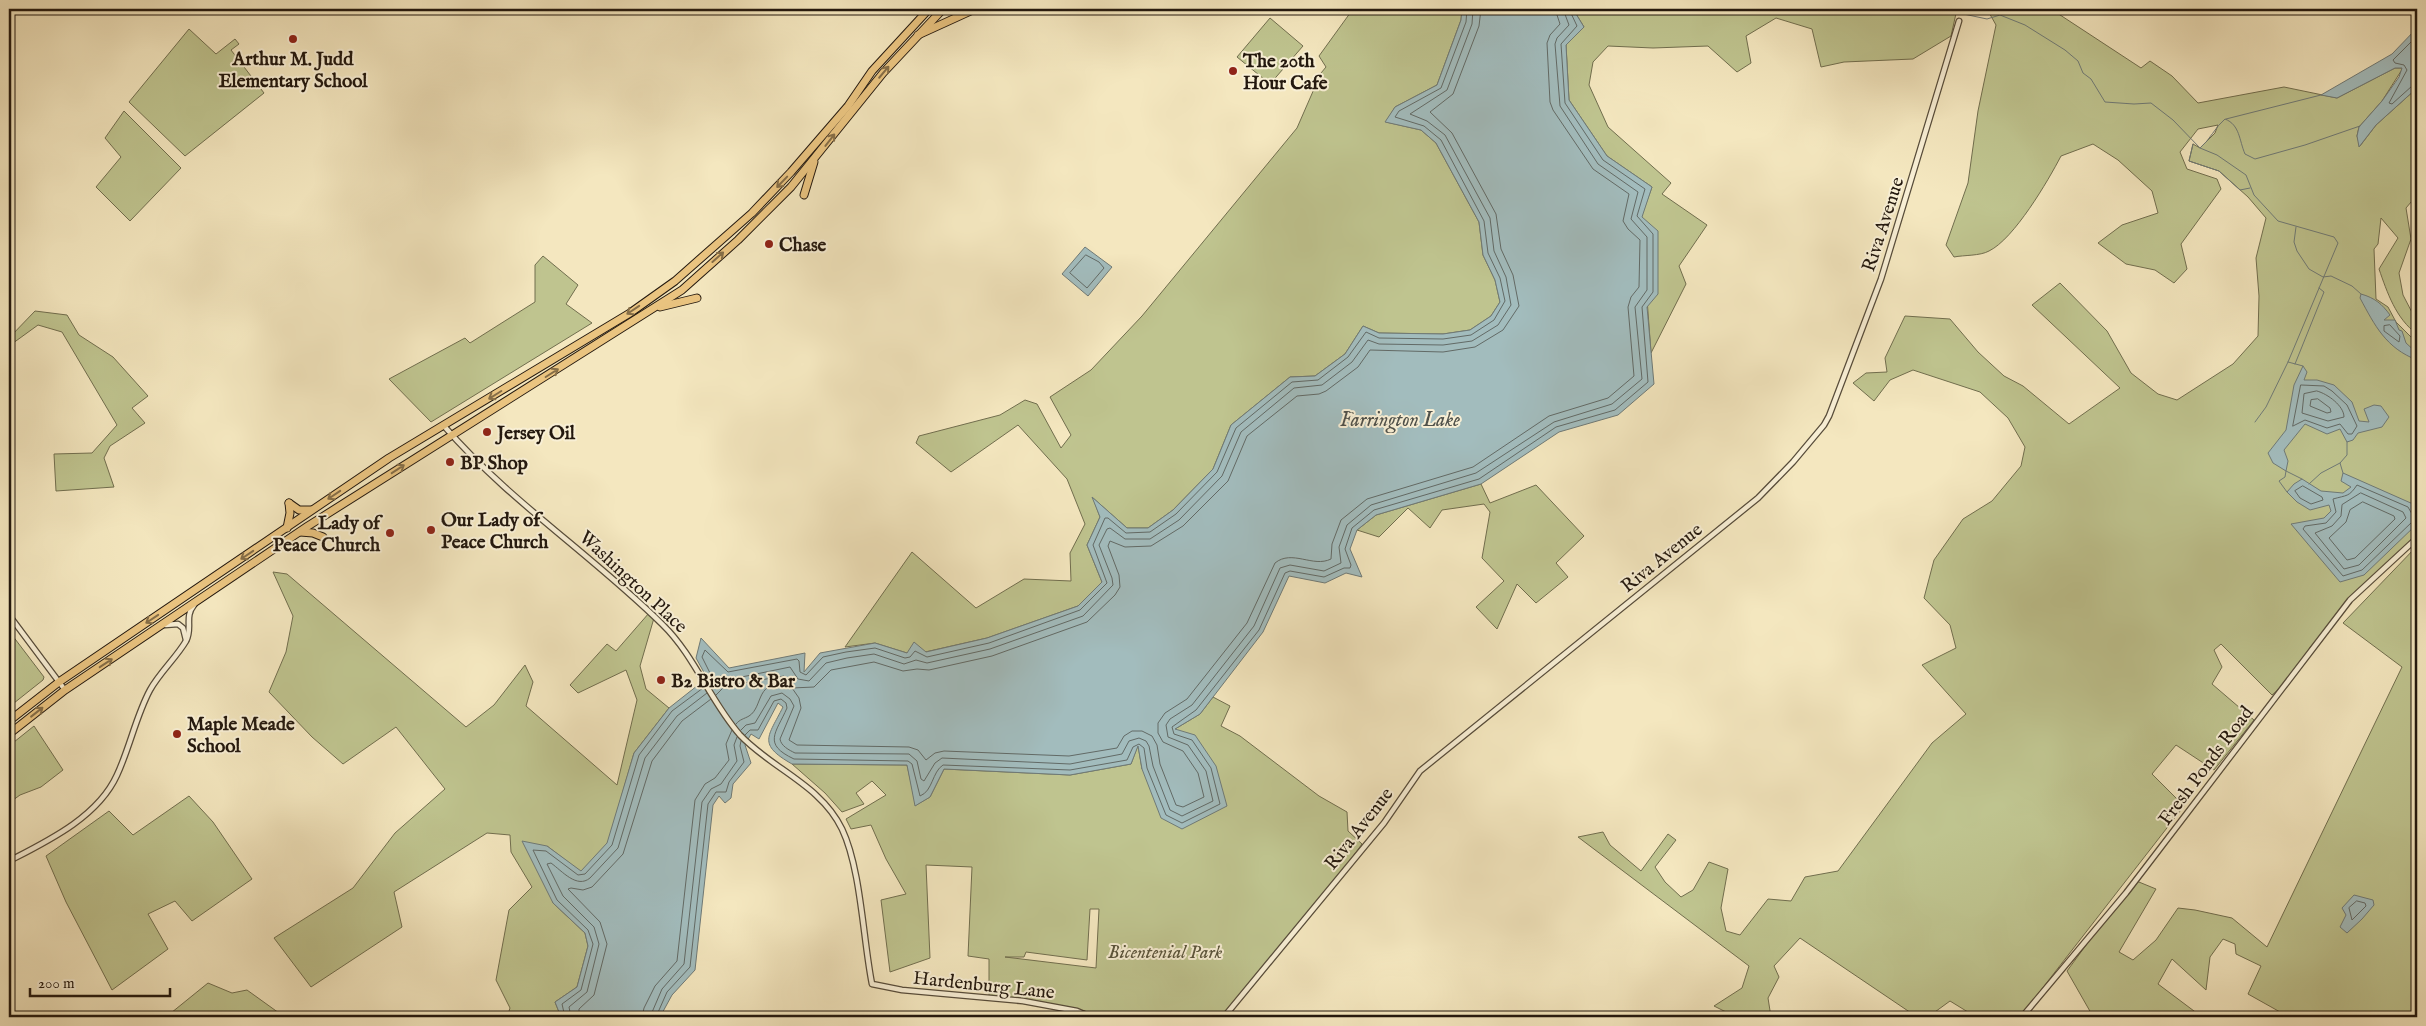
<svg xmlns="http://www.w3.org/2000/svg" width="2426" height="1026" viewBox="0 0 2426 1026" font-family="'IM FELL English',serif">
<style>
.green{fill:#bfc48f;stroke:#716e4e;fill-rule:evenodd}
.water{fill:#a2bcbd;stroke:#6f7a77}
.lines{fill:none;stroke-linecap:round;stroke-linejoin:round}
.shore{stroke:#626a66;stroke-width:1}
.stream{stroke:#6f7a77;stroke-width:1}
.minor-casing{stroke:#574c3a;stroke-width:7}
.highway-casing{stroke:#23180e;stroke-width:9}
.minor{stroke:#f8efd5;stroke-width:4.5}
.highway{stroke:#eac480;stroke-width:7}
.oneway{stroke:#866e47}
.poi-dot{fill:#8f2418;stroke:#f8efd5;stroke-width:2}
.labels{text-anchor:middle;stroke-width:4;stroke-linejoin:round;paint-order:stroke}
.poi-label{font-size:19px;font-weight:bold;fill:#23180e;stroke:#f8efd5;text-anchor:start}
.street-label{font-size:19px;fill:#23180e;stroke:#f8efd5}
.park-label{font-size:19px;font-style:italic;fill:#5a543b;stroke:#f8efd5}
.water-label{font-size:20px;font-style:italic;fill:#4f514b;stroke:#f8efd5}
</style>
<rect width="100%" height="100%" fill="#f4e7bf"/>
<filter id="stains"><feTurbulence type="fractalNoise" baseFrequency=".004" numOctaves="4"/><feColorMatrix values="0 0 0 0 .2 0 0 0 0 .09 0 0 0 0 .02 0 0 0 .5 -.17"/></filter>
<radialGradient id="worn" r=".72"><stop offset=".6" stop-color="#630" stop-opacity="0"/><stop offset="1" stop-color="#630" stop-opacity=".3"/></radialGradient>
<g class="green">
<polygon points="1353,9 1462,9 1461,20 1437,85 1395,107 1386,122 1421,130 1436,143 1479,222 1483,255 1495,280 1500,302 1491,316 1470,330 1443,334 1379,333 1363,326 1345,354 1315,376 1290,377 1231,425 1213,469 1173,510 1148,528 1127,528 1093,498 1100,517 1087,545 1102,582 1078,606 987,638 925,652 907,653 875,643 845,647 912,552 976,608 1024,579 1071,581 1070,553 1085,524 1067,479 1018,425 951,472 916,443 919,436 1000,415 1025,400 1037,404 1061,448 1071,435 1050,397 1091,370 1142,316 1297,128 1321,73 1326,67 1319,56"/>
<polygon points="1573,9 1957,9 1951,36 1913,59 1844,62 1821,67 1812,29 1776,18 1746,36 1751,63 1737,72 1708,46 1653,48 1608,46 1593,62 1589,85 1608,127 1671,183 1662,194 1707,225 1679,266 1686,284 1651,353 1641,217 1652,187 1607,156 1569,100 1566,45 1584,27"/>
<path d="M1987 9H2051L2141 68 2150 61 2172 76 2198 103 2284 87 2337 98 2395 68H2403L2382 101 2359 127 2357 136 2360 146 2376 125 2417 88V195L2406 208 2411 239 2399 273 2403 295 2417 322V334C2396 319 2387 292 2379 269L2398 238 2381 218 2378 244 2374 249 2376 299 2388 307 2396 322 2417 343V540L2362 590 2341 615 2310 647 2301 669 2272 695 2221 644 2214 650 2222 667 2212 684 2254 720 2214 770 2176 745 2152 774 2184 806 2020 1017H1976L1950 1001 1928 1017H1917L1800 938 1774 966 1779 977 1768 998 1771 1017H1736L1714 1006 1742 988 1749 966 1578 837 1603 832 1610 845 1641 871 1668 834 1676 840 1655 867 1665 882 1681 897 1693 890 1709 862 1728 869 1721 908 1726 931 1740 935 1768 899 1791 901 1805 877 1838 871 1932 743 1966 714 1922 665 1956 648 1950 625 1924 598 1934 560 1963 519 1992 501 2021 466 2025 447 2008 418 1980 392 1913 370 1890 380 1874 401 1853 383 1866 373 1887 372 1885 358 1905 316 1950 319 1978 352 2004 376 2023 386 2069 424 2120 388 2032 305 2060 283 2107 331 2131 373 2158 394 2177 400 2233 364 2258 336 2259 296 2256 258 2266 218 2248 197 2219 171 2189 161 2193 144 2200 148 2215 133 2218 125 2198 129 2180 152 2187 169 2217 179 2221 189 2181 244 2187 269 2174 283 2155 270 2126 264 2098 243 2122 225 2158 213 2152 191 2118 160 2093 144 2061 156C2048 181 2014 239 1989 251 1980 256 1964 255 1954 257L1946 245 1968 183 1978 111 1996 25Z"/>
<polygon points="1270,18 1303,46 1270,84 1237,57"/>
<polygon points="189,29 216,54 235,39 239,44 231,50 264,93 185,156 129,102"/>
<polygon points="124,111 181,168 130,221 96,187 121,157 105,138"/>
<polygon points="543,256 578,285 566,304 592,323 431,422 389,379 465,338 470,343 535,302 535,265"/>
<polygon points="35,311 67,315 79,335 113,357 148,396 132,408 145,423 110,446 104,458 114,487 56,491 54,454 92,453 117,425 62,332 38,325 9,346 9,338"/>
<polygon points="1481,484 1490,503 1536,485 1584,536 1556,563 1568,577 1536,603 1517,584 1497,629 1476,607 1504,581 1482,558 1490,512 1484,504 1442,510 1430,528 1408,508 1379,537 1357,530 1376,515"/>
<polygon points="2417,546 2417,1017 2289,1017 2248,994 2261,966 2236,954 2235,944 2223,939 2210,957 2206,990 2172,959 2158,984 2202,1017 2084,1017 2091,1013 2067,971 2134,880 2156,889 2119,952 2133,960 2156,940 2178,908 2195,910 2232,918 2267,947 2402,667 2343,623"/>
<polygon points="273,572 287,574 466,727 494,705 525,665 533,682 526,706 617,785 637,700 626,670 578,693 570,685 607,644 616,651 649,613 654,618 640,666 646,689 669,708 634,753 608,843 581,872 547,846 553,903 585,933 588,946 577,987 555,1002 561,1017 507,1017 510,1008 496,980 509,910 532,887 511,852 510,835 487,833 394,892 402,927 311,987 274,938 353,888 395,833 445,789 396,727 343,764 312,737 269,692 286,652 293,616"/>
<polygon points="9,631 44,677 43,680 9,707"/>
<path d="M1213 697 1230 706 1221 726 1240 736 1319 796 1347 812 1348 831 1362 844 1301 927 1221 1017H1094L1085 1011 989 996V959L968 956 972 867 926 865 930 958 890 972 881 900 906 894 886 859 871 825 851 829 846 819 886 795 872 781 856 793 864 804 842 812 825 793 792 764 907 765 916 805 930 797 944 769 1070 775 1131 764 1138 745 1142 769 1175 729 1200 714ZM1090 909H1099L1096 968 1005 957H1024L1026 952 1087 960Z"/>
<polygon points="34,726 63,770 41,787 20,795 9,803 9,746"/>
<polygon points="189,796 213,822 252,879 192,921 175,901 148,914 168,949 112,990 66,902 46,856 109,811 133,835"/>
<polygon points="208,983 232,993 247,990 279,1013 281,1017 166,1017"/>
</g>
<g class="water">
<path d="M1462 9H1573L1584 27 1566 45 1569 100 1607 156 1652 187 1642 217 1658 231V294L1647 307 1654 384 1618 415 1559 432 1481 484 1376 515 1357 530 1350 549 1362 577 1346 573 1325 583 1289 576 1263 632 1200 714 1175 729 1195 735 1216 766 1227 806 1182 829 1161 818 1142 769 1138 746 1131 764 1070 775 944 769 930 797 915 806 907 765 792 764C757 744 768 737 783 707L778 703 759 739 751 734 745 745 751 763 733 784 731 798 725 803 719 796 713 805 695 970 672 995 660 1017H561L555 1002 577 987 588 946 585 933 553 903 522 841 547 846 581 871 607 843 634 753 669 708 707 678 696 658 701 638 729 668 805 653 804 672 820 653 875 643 907 653 914 642 926 652 987 638 1078 606 1102 582 1087 545 1100 517 1092 497 1127 528H1148L1173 510 1213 469 1231 425 1290 377 1315 376 1345 354 1363 326 1379 333 1443 334 1470 330 1491 316 1500 302 1495 280 1483 255 1479 222 1436 143 1421 130 1385 122 1395 107 1437 85 1461 20Z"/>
<polygon points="2417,28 2417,88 2376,125 2359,147 2357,136 2359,127 2382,101 2399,77 2402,68 2395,68 2337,98 2321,95 2392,54"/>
<polygon points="1085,247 1112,267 1088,296 1062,274"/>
<path d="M2361 294C2375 298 2382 304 2390 315L2384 320H2395L2399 330 2402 331 2406 343 2417 353V360C2386 348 2375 326 2360 298Z"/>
<polygon points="2303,366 2307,372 2304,380 2317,380 2334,385 2352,402 2359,421 2369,422 2364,409 2374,405 2381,406 2389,417 2382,427 2358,433 2353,440 2347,442 2340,429 2327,434 2305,424 2284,450 2288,461 2286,471 2273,463 2268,453 2286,430 2294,385"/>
<polygon points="2343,473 2413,504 2417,524 2364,575 2340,582 2291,524 2324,518 2331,511 2329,505 2310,510 2297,502 2287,492 2294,484 2302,479 2321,491 2343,493 2351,487 2341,481"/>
<polygon points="2354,895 2373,900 2374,905 2362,919 2347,933 2340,927 2346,915 2342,908"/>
</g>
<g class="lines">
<g class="shore">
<path d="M1481 9 1479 26 1453 94 1430 112 1452 133 1496 214 1501 249 1513 275 1519 306 1503 330 1475 347 1443 352 1370 350 1358 367 1326 391 1319 394 1297 396 1247 436 1228 481 1183 526 1151 546 1125 547 1110 541 1108 546 1119 575 1120 587 1115 595 1087 622 992 656 929 670 917 669 903 671 874 662 831 670 814 687 792 688 799 698 801 708 789 740 797 745 909 747 918 750 926 760 935 753 944 751 1069 756 1117 748 1124 736 1132 731H1142L1152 736 1157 745 1160 764 1176 805 1183 807 1204 797 1198 773 1183 751 1163 742 1158 733V723L1165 713 1187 699 1247 623 1275 563C1292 549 1313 568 1331 559L1332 544 1341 520 1367 499 1473 467 1549 416 1608 398 1634 376 1628 307 1631 297 1639 287 1640 240 1628 229 1623 221 1629 194 1593 169 1553 110 1550 102 1547 43 1550 35 1560 24 1555 9"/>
<polyline points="2417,36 2393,60 2395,63 2404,65 2407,70 2389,103 2392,104 2412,86 2417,85"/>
<polygon points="1086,255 1099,262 1104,268 1087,288 1070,273"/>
<polygon points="2390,325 2400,336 2399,342 2384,331 2384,326"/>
<polygon points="2301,385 2324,386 2332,391 2347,405 2357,426 2352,434 2348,434 2340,424 2327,428 2305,420 2293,426"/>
<path d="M2317 391C2328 394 2344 406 2344 417L2328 421 2302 413 2304 394Z"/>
<polygon points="2318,399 2330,408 2331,412 2327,413 2310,406 2311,400"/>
<polygon points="2303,486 2322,497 2323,500 2311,504 2300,498 2295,491"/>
<polygon points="2361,493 2403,512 2406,518 2359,565 2344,569 2315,533 2332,526 2341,516 2342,505"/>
<polygon points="2363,502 2394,516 2395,519 2355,558 2347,560 2329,538 2346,522 2350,510"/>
<path d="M2417 515 2412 514 2408 507 2357 485C2349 497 2347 495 2333 499L2336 512 2326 523 2305 526 2303 529 2343 576 2362 570 2412 522 2417 521"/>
<polyline points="709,683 712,677 702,657 705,650 728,672 797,659 799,661 800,672 806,675 823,657 846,652 875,648 905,658 910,657 915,651 927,657 989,643 1080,610 1107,583 1093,545 1105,518 1108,518 1126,533 1150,532 1176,514 1217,472 1236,428 1292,382 1318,380 1348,357 1366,332 1379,338 1443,339 1471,335 1494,320 1505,301 1500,278 1488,253 1484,221 1441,140 1424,126 1395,117 1399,111 1441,88 1466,22 1467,9"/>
<polyline points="712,689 720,676 732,679 790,667 798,679 809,681 826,663 847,658 874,654 904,664 916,660 927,663 990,649 1083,616 1113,585 1112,578 1099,545 1107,529 1110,528 1125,539 1150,539 1179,520 1222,476 1241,432 1294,388 1322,385 1352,362 1368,340 1379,344 1443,345 1472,341 1498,325 1511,305 1506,277 1494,251 1490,218 1465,172 1445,135 1427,121 1410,114 1447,90 1472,24 1473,9"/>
<path d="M716 695 725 686 784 676 792 684 790 688C755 676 764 707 749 716 744 719 740 719 736 724"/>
<path d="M741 730 746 725 755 723 771 696 782 693 790 699 794 706 780 739C781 746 789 750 795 753L909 754 917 761 921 779 924 781 935 763 942 758 1070 764 1122 754 1129 741 1139 738 1146 741 1149 746 1153 766 1170 810 1182 816 1213 801 1206 771 1188 745 1168 737 1166 725 1170 719 1192 705 1254 626 1280 568 1290 565 1324 571 1341 563 1339 547 1347 525 1371 505 1476 473 1554 422 1612 404 1642 379 1635 307 1647 290V237L1631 219 1638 192 1598 164 1560 106 1555 44 1557 38 1569 25 1563 9"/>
<path d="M745 735 750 730H758L774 701 781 699 786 703 787 708C776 733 762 744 794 759L908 761 912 764 920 796C933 791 932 772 943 765L1070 770 1127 760 1133 747 1139 744 1144 748 1147 768 1166 815 1182 823 1220 804 1211 768 1192 740 1174 734 1172 727 1196 710 1259 630 1285 573 1290 571 1324 577 1344 568H1350L1351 565 1345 549 1352 528 1374 510 1479 479 1556 427 1615 410 1648 382 1642 307 1653 292V234L1637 216 1645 189 1603 160 1565 103 1561 44 1577 26 1569 9"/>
<polygon points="2357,901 2365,903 2366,906 2352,920 2349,908"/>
<polyline points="565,1017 562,1004 581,990 593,944 588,930 557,900 533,850 546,851 578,875 585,874 612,845 639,755 672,711 703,688"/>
<path d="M571 1017 569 1007 587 992 599 944 594 927 563 896 547 864 551 863C562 871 577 889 590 878L618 848 645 758 677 716 707 693"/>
<polyline points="579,1017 579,1009 594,995 607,944 600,922 568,889 571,888 583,890 592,887 623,854 652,761 682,721 711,699"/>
<polyline points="642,1017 644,1008 655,986 677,961 695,800 705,784 715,778 729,760 726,744 732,730"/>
<polyline points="650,1017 662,989 684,964 702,802 711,789 721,784 737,761 734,745 737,737"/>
<polyline points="656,1017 667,992 690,967 708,804 716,792 726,792 729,782 744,762 740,746 741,741"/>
</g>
<g class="stream">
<path d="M1940 9 1987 19 2000 15 2025 25 2065 50 2078 61 2083 73 2091 79 2105 102 2134 104 2151 103 2173 120 2200 148C2210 140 2215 127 2225 119 2240 125 2239 140 2245 154L2255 159 2305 145 2360 126"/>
<polyline points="2226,119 2321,95"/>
<polyline points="2193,144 2189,161 2219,171 2240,190 2250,188"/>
<polyline points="2200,148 2217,155 2246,175 2254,195 2278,221 2334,237 2338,243 2288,362 2266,407 2255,422"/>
<polyline points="2296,227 2294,242 2297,251 2309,269 2323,277 2331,276 2352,286 2361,294"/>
<polyline points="2288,362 2303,366"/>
<polyline points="2295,364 2324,292 2319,288"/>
<polyline points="2343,473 2340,463 2347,455 2347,442"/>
<polyline points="2309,484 2321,473 2340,463"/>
<polyline points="2287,492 2279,481 2285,477 2286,471 2302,479"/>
</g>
<defs>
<g id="minor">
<path d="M444 426C508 500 592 555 662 624 695 656 710 701 740 735 772 769 821 785 842 829 861 869 863 939 872 984L902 990 1023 1001 1077 1011 1091 1017"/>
<polyline points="9,615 65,690"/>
<polyline points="165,625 178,624 183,628 186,640"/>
<path d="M9 861C48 841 98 817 117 775 130 747 136 716 150 690 160 672 176 658 186 641 193 628 184 617 194 605"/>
<polyline points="1224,1017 1384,823 1420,771 1758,498 1793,462 1824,425 1829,416 1881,279 1959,21"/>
<polyline points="2022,1017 2126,893 2350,600 2417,538"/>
</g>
<g id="highway">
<polyline points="918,35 975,9"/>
<polyline points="804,195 814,162"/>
<polyline points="660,307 697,298"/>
<polyline points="289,503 299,510 311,510"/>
<polyline points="287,528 290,513 289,503"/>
<polyline points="300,532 313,533 323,537"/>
<polyline points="9,721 59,682 389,458 630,313 675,281 752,213 791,172 848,106 872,71 929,9"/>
<polyline points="9,734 65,690 308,526 682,290 738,240 791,187 883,73 943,9"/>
</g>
</defs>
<use href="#minor" class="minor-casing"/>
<use href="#highway" class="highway-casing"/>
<use href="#minor" class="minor"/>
<use href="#highway" class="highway"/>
</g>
<defs><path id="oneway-shaft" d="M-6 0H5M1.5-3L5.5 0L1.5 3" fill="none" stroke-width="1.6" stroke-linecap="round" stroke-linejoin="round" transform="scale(1.25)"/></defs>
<g class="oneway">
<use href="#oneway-shaft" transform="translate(884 72) rotate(-50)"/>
<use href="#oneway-shaft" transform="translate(830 140) rotate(-52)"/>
<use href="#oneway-shaft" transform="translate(782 182) rotate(134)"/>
<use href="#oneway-shaft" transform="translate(718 257) rotate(-42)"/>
<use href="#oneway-shaft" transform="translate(633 310) rotate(146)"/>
<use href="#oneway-shaft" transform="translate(552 373) rotate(-32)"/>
<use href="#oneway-shaft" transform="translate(495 395) rotate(148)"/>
<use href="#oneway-shaft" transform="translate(398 469) rotate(-33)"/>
<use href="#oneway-shaft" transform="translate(334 495) rotate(146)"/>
<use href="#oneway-shaft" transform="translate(247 555) rotate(146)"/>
<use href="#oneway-shaft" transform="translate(152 619) rotate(146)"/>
<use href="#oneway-shaft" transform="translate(106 663) rotate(-33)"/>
<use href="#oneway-shaft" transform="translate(37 712) rotate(-38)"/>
</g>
<g class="poi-dot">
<circle cx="293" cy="39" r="5"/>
<circle cx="1233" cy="71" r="5"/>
<circle cx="769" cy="244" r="5"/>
<circle cx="487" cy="432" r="5"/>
<circle cx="450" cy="462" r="5"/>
<circle cx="431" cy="530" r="5"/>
<circle cx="390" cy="533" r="5"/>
<circle cx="661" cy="680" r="5"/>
<circle cx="177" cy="734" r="5"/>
</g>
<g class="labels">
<g class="poi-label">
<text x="293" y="65" text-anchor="middle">Arthur M. Judd<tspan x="293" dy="22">Elementary School</tspan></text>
<text x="1243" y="67">The 20th<tspan x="1243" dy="22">Hour Cafe</tspan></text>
<text x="779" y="251">Chase</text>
<text x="497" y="439">Jersey Oil</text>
<text x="460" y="469">BP Shop</text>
<text x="441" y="526">Our Lady of<tspan x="441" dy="22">Peace Church</tspan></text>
<text x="380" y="529" text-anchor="end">Lady of<tspan x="380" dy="22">Peace Church</tspan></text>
<text x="671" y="687">B2 Bistro &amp; Bar</text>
<text x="187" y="730">Maple Meade<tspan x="187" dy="22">School</tspan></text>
</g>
<g class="street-label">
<text transform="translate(1882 224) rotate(-72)" y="7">Riva Avenue</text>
<text transform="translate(1661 557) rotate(-39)" y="7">Riva Avenue</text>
<text transform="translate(634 581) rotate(43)" y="7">Washington Place</text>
<text transform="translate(2205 765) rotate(-53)" y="7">Fresh Ponds Road</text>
<text transform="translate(1358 828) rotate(-52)" y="7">Riva Avenue</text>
<text transform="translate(984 984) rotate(6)" y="7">Hardenburg Lane</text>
</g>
<g class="park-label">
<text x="1165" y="958">Bicentenial Park</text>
</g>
<g class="water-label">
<text x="1400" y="426">Farrington Lake</text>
</g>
</g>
<rect width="2426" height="1026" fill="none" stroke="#f4e7bf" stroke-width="30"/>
<rect x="10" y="10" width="2406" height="1006" fill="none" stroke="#23180e" stroke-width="2.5"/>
<rect x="15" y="15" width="2396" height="996" fill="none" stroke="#23180e"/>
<path d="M30 988v8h140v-8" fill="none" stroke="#23180e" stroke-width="2.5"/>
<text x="38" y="988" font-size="15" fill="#23180e" stroke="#f8efd5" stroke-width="4" paint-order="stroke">200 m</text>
<rect width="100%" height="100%" filter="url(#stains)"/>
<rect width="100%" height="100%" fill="url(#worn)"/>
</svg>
